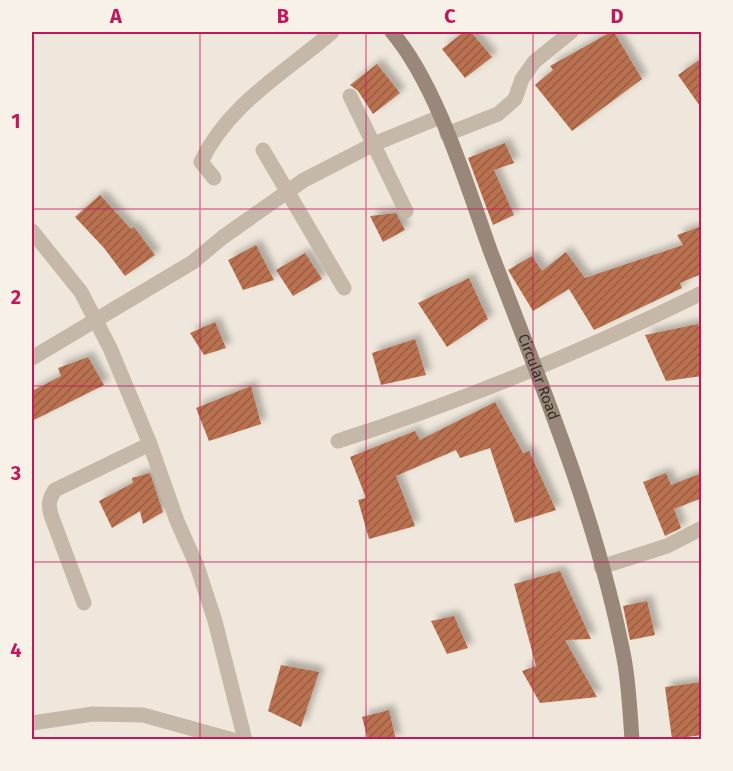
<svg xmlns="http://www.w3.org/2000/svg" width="733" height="771" viewBox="0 0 733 771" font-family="'Fira Sans',sans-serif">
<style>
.building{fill:url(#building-hatch);filter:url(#shadow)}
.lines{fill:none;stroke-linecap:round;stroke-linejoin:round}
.minor{stroke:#c6b8a9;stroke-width:15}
.secondary{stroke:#99887a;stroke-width:15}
.grid{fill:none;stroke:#c2185b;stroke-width:1.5;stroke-opacity:0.55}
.labels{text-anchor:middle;stroke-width:4.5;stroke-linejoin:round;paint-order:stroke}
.street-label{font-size:15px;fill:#342d28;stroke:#f7f1e7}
.neatline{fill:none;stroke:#c2185b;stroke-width:2}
.grid-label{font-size:20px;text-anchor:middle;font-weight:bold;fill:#c2185b}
</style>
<defs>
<pattern id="building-hatch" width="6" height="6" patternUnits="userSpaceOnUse" patternTransform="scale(1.5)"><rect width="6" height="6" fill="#ba714f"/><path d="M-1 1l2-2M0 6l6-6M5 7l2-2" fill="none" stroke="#985d42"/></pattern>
<filter id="shadow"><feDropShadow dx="5.5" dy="-5.5" stdDeviation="3" flood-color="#0004"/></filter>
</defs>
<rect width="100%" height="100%" fill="#efe7db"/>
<g class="building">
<polygon points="464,32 471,32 492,57 465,78 442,49"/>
<polygon points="611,32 614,32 642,79 572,131 535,85 553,70 550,66"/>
<polygon points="702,58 702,109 678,75"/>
<polygon points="377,64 400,93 373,114 358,91 350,85"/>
<polygon points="505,143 514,163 494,170 514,215 493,225 468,158"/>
<polygon points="100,195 131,229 134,227 155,255 125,276 104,248 75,217"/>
<polygon points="396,213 405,230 383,242 370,216"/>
<polygon points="702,226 702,279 699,275 680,283 682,288 594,330 569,289 533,311 508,270 532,256 542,271 566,252 585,278 683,245 677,235"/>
<polygon points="256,245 274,280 243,290 228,260"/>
<polygon points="305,253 322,279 293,296 276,270"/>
<polygon points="469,278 488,319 447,347 418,303"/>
<polygon points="215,322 226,348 204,355 190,333"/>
<polygon points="698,324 702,335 702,376 666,381 645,335"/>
<polygon points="415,339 426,375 381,385 372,353"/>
<polygon points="88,357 104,385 32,421 32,391 61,376 58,368"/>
<polygon points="251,386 261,424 209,441 196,408"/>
<polygon points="495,402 523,453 529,451 556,510 515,523 490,448 460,458 456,450 396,476 415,526 369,539 358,500 366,498 350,457 415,431 420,440"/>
<polygon points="150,473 163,512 143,524 140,511 112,528 99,501 133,483 132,478"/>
<polygon points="666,473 671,485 702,473 702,498 674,509 681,528 665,536 643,482"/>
<polygon points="560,571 591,639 565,640 597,697 540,703 522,671 536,666 514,584"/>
<polygon points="647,601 655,635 630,640 623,606"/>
<polygon points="454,616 468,648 447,654 431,621"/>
<polygon points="281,665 319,672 301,727 268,711"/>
<polygon points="702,682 702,735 672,739 665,687"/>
<polygon points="389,710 396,740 368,740 362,717"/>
</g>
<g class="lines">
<g class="minor">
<polyline points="350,96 406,211"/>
<polyline points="447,134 498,114 515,99 522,79 534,62 571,32"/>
<polyline points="263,150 344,288"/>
<path d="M214 178 201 162C228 104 286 72 332 32"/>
<polyline points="32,231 81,292 110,348 150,444 177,521 197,566 215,621 245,740"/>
<polyline points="32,358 193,262 223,237 304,180 374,144 440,117"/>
<path d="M338 441C463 401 584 351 702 293"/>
<polyline points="601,567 667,546 702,528"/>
<path d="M84 603 51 515C48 504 49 499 55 490L150 444"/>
<polyline points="32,723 93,714 143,715 233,740"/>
</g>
<path class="secondary" id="s1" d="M392 32C437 85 466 183 490 250 541 384 597 517 624 658 629 685 630 713 632 740"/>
</g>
<path class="grid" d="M200 32V740M366 32V740M533 32V740M32 209H702M32 386H702M32 562H702"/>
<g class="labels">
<g class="street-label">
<text dy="5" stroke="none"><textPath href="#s1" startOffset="376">Circular Road</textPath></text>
</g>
</g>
<rect width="733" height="771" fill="none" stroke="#f7f1e7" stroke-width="66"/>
<rect x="33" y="33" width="667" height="705" class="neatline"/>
<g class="grid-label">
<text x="116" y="23">A</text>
<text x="283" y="23">B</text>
<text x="450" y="23">C</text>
<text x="617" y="23">D</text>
<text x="16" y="128">1</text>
<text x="16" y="304">2</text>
<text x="16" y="480">3</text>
<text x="16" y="657">4</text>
</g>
</svg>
